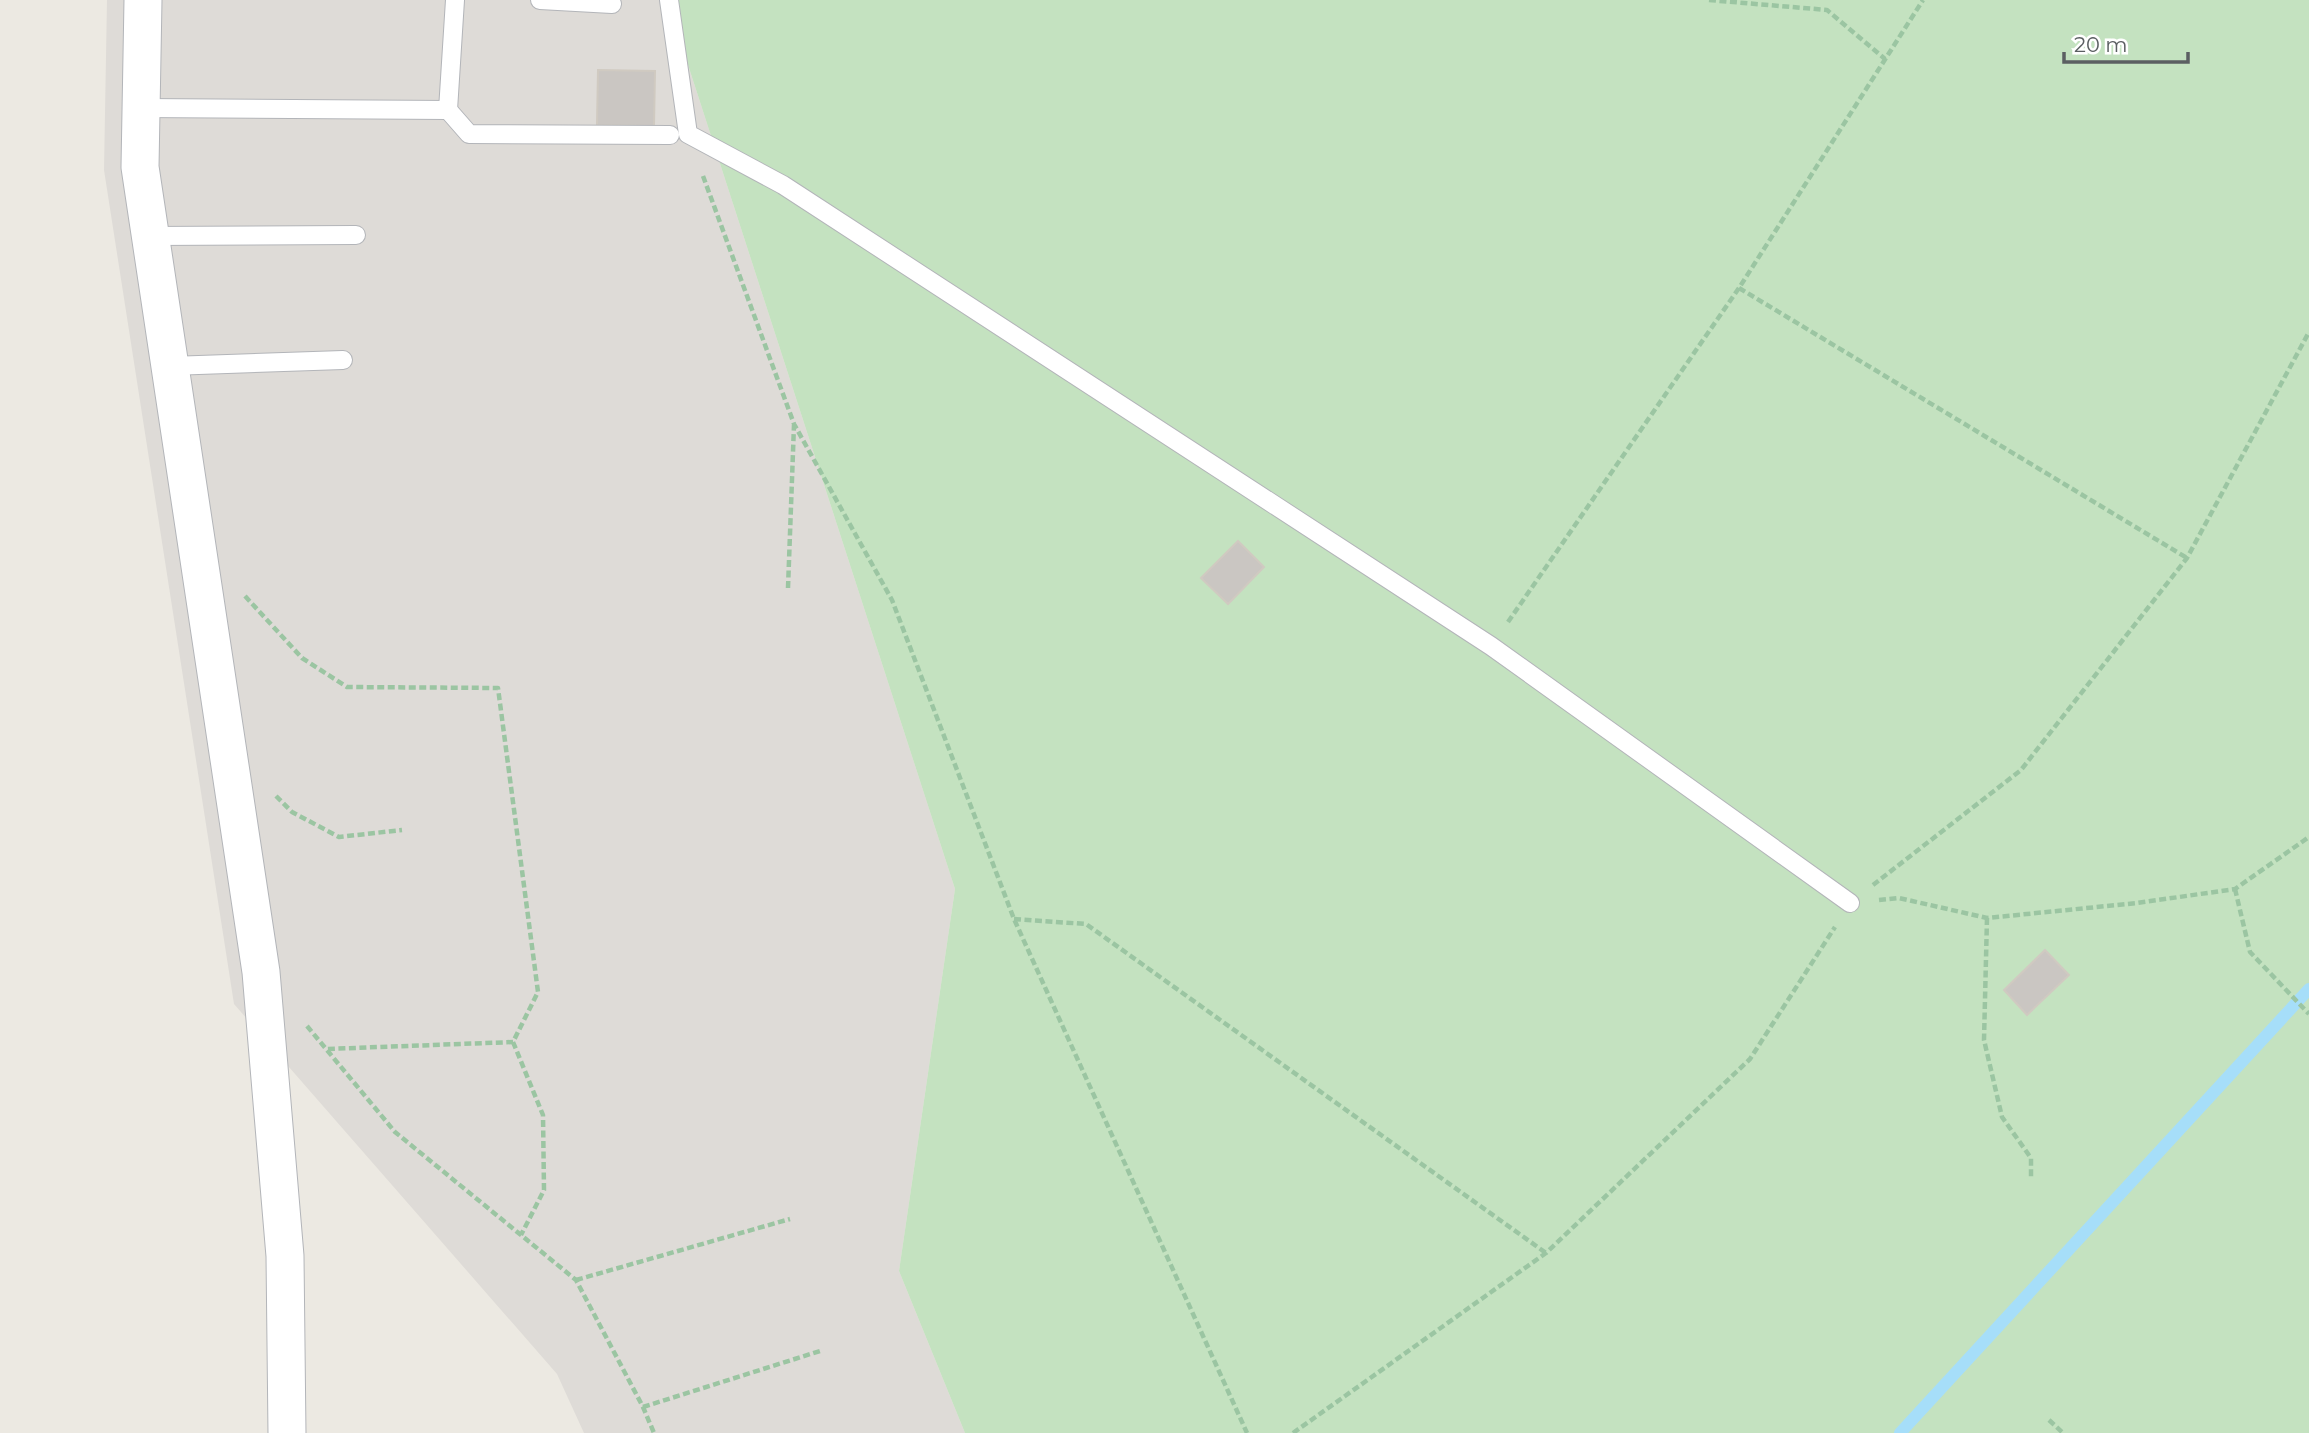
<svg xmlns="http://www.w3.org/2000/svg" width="2309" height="1433" viewBox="0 0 2309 1433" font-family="Montserrat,sans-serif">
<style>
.industrial{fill:#dedbd7}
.green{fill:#c4e2c0}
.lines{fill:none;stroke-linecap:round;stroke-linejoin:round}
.stream{stroke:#a6def9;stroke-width:12}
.building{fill:#cac6c2;stroke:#d0cac1;stroke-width:2}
.service-casing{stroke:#b3b5b9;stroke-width:20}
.minor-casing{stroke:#b3b5b9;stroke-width:39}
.path{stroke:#9bc5a2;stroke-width:4.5;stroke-dasharray:7 3.5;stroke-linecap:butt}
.service{stroke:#fff;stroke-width:18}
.minor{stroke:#fff;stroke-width:37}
</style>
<rect width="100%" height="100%" fill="#ece9e2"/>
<polygon class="industrial" points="107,0 667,0 955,889 899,1271 965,1433 584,1433 557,1374 234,1004 104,170"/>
<polygon class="green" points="667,0 2309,0 2309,1433 965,1433 899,1271 955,889"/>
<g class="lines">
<polyline class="stream" points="1900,1433 2309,989"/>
</g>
<g class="building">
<polygon points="598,70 655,71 654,126 597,125"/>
<polygon points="1238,541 1264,567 1228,604 1201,578"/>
<polygon points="2045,950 2069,975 2027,1015 2004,990"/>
</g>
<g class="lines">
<defs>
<g id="service">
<polyline points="540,0 612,4"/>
<polyline points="669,0 688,134 783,185 1491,646 1850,903"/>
<polyline points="141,108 448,110 455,0"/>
<polyline points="448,110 469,134 670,135"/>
<polyline points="150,236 356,235"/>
<polyline points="170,366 343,360"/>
</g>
<polyline id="minor" points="143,0 140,167 261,972 285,1256 287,1433"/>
</defs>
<use href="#service" class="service-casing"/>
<use href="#minor" class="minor-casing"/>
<g class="path">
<polyline points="1709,0 1827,10 1885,59"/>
<polyline points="703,176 794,424 892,600 1014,919 1247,1433"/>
<polyline points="1739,288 2187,558"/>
<polyline points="788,588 794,425"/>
<polyline points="245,596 302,658 347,687 498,688 538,992 513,1042 326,1049"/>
<polyline points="1508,622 1739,288 1923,0"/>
<polyline points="276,796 292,812 339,837 402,830"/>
<polyline points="1873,885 2021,770 2187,558 2309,332"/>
<polyline points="2235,889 2250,952 2309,1014"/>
<polyline points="1879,900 1899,898 1987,918 2137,903 2235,889 2309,837"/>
<polyline points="1987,918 1984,1040 2002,1117 2031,1158 2031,1178"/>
<polyline points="1014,919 1086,924 1546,1253"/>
<polyline points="307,1026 395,1132 576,1280 643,1407 654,1433"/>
<polyline points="513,1042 543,1115 544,1190 521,1235"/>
<polyline points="576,1280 790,1219"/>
<polyline points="643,1407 820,1351"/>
<polyline points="2049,1420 2063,1433"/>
<polyline points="1293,1433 1546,1253 1750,1059 1835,927"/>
</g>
<use href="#service" class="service"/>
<use href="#minor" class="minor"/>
</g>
<path d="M2064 52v10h124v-10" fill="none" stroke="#5b5f62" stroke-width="3.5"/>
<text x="2074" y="52" font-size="21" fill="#5b5f62" stroke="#ffffff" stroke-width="5" paint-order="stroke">20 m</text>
</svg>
